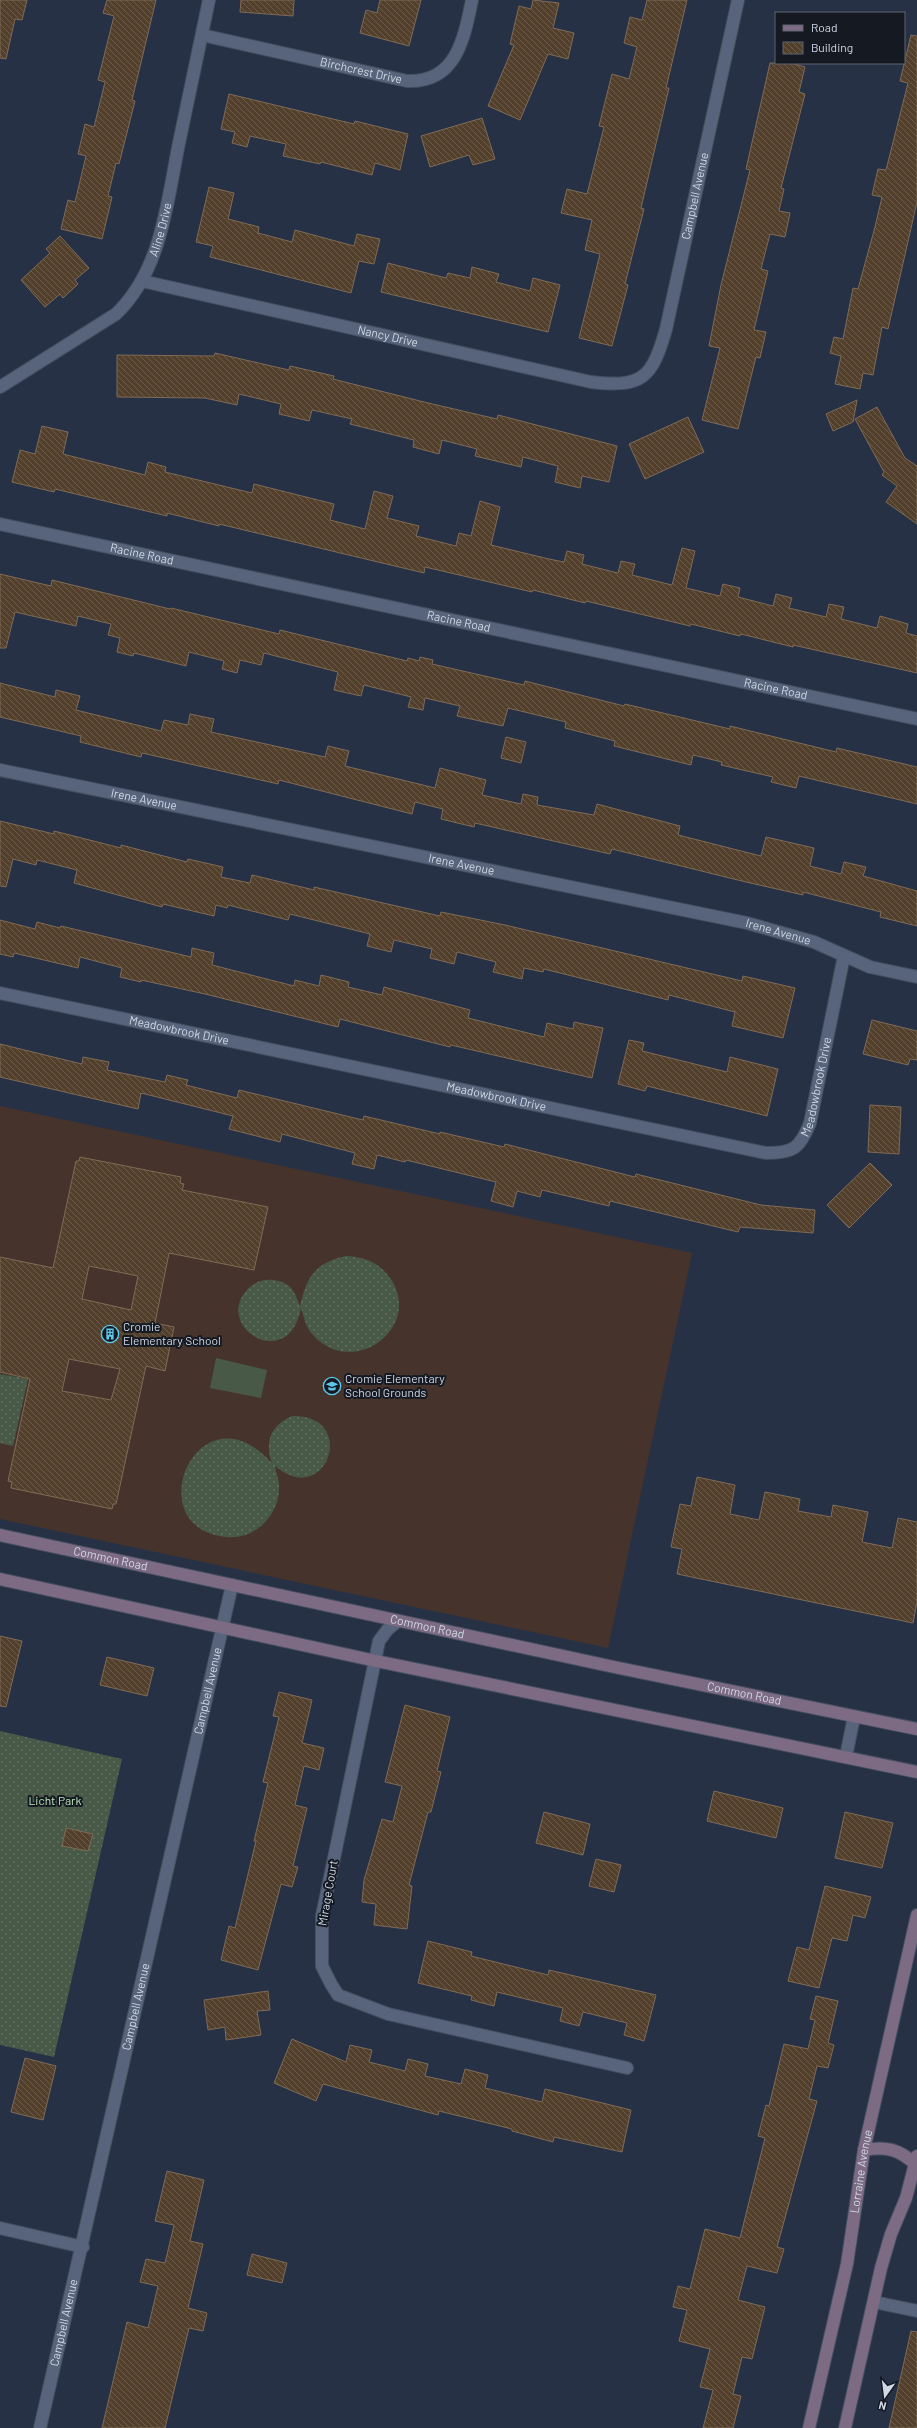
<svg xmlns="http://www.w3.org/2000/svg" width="917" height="2428" viewBox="0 0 917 2428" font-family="Barlow,sans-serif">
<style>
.education{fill:#46342c}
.grass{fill:url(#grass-dots)}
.garden{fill:#485a47}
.building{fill:url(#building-back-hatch);stroke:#7f6b56;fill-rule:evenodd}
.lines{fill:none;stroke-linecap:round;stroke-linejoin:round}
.street-casing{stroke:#454e60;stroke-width:14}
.secondary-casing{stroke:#454e60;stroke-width:14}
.street{stroke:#57647b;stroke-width:12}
.secondary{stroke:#7d6b84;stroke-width:12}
.labels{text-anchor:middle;stroke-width:4;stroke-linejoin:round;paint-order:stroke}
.street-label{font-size:12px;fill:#d0d8e5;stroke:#141922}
.poi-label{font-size:12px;fill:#d0d8e5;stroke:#141922;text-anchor:start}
.park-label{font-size:12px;fill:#bde6ba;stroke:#141922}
</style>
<defs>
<pattern id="grass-dots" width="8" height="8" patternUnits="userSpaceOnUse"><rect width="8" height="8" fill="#485a47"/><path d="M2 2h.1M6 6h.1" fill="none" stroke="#617161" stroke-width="1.8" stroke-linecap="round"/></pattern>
<pattern id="building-back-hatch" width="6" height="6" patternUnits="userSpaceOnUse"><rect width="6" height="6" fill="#53402c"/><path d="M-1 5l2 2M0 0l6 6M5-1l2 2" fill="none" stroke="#6b5b4a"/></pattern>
</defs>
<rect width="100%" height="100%" fill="#263146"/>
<polygon class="education" points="0,1106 692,1253 608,1648 0,1519"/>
<g class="grass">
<path d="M346 1256C364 1257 379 1262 390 1278 424 1326 354 1380 313 1335 306 1328 304 1317 301 1308 288 1376 209 1324 250 1287 261 1277 279 1278 290 1287 295 1292 297 1299 300 1306 307 1276 315 1263 346 1256Z"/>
<polygon points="0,1374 28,1379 13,1446 0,1443"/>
<path d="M292 1416C359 1414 327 1510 275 1466 276 1472 278 1478 279 1484 281 1514 256 1540 226 1537 136 1528 198 1382 272 1463 264 1442 271 1425 292 1416Z"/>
<polygon points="0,1731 122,1759 54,2057 0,2045"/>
</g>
<polygon class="garden" points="216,1358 267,1370 261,1398 210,1388"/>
<g class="building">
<polygon points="0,0 27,0 22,20 15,19 6,59 0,58"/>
<polygon points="107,0 156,0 132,100 135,101 119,164 116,163 108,196 112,197 102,239 61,229 68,200 75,202 86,156 78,154 85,124 94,127 105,82 98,80 114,16 103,13"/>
<polygon points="241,0 294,0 293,16 240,12"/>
<polygon points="380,0 421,0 409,46 360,33 366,10 377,13"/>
<polygon points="533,0 559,3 553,28 574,33 568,59 548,54 520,120 488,106 514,45 510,44 519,6 531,9"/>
<polygon points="647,0 687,0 666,88 669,88 641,208 644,209 625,284 628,285 612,346 579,338 600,254 585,250 592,220 561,213 567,189 587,194 604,127 599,126 612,74 629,79 637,47 624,43 630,17 642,20"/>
<polygon points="911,35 917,36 917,202 888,329 882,327 873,375 863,373 860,389 835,384 841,356 830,353 834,337 843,339 853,288 858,289 875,227 882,197 872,195 878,169 886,170 908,83 900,81"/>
<polygon points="770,63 790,63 805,67 799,92 805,94 781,188 784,189 779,211 790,213 785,237 770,234 761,269 768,271 754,330 766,332 760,358 756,357 738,429 702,420 720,348 709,346 721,285 750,170 746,169"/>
<polygon points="229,94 354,124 355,121 408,134 400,170 375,163 372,175 321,162 320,164 283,156 286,144 250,136 247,147 232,143 235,132 221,129"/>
<polygon points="482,118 495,159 473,165 469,155 430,167 421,136"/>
<polygon points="209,187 234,193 228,219 259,227 258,233 292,242 295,230 354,246 357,234 380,239 374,264 359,261 351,293 210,257 213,246 196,242"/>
<polygon points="60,236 89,268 75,280 78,284 63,298 60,294 45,307 21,280 50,253 46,249"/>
<polygon points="388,263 446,278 448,273 470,278 472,267 499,274 496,282 530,291 533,278 560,285 548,332 381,292"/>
<polygon points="215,353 289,370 290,366 334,376 333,379 424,402 497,419 498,415 617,446 609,482 582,476 580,488 555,482 558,466 523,457 521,467 475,456 477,449 442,440 439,454 413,447 414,440 350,424 352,419 312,410 309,421 279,414 281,404 239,394 237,405 205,398 117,397 117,355 214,356"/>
<polygon points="857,400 853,422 833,431 826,414"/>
<polygon points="877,407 905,458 917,466 917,524 886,502 897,486 882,475 884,472 855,419"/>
<polygon points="688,417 704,452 645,479 629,444"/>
<polygon points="42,426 68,432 63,454 145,475 148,462 166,467 165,472 252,493 254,484 334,504 330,520 365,529 374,491 393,496 387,518 419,526 416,536 456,546 459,533 471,536 480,501 500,507 491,545 549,559 564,562 567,551 584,555 582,564 618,573 621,561 635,564 632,575 672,585 682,548 695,551 686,588 720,596 723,584 740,588 738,597 773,606 776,594 792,598 789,608 826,617 829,604 844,607 841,619 877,628 880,616 908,624 906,633 917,636 917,673 793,645 793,647 741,634 740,636 691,624 690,626 586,601 585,603 533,590 532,592 425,567 424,573 219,524 219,526 167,513 167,516 55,489 54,492 12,482 20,450 35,454"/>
<polygon points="0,574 51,586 52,580 170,609 171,608 279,634 280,630 407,661 408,658 419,661 420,657 433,660 432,664 524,685 525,681 624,706 625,704 730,729 730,726 836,752 837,748 917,767 917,804 799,776 796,788 771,782 773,777 721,765 722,762 693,755 691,765 614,746 615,741 565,728 566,722 508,708 503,726 457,716 460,706 425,698 423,710 408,707 411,697 364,685 361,696 334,690 338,672 264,653 261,665 240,660 237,673 222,669 224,661 189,652 186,666 134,653 133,656 117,652 120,638 108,635 111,624 78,616 76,626 15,612 6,648 0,648"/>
<polygon points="0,683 55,697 56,690 80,696 76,710 161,731 164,720 188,725 190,714 214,719 211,732 325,757 328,746 349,751 345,766 435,788 440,768 486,780 482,795 521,804 523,794 538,797 537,805 594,815 597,804 680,826 678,835 761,856 766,837 814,848 810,866 841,874 844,862 866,867 863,876 917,891 917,926 880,917 881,912 803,892 803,895 746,882 612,849 610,854 475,823 474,827 441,819 443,809 415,802 412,814 279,780 278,784 142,753 141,757 80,742 81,736 0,717"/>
<polygon points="506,737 526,742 521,763 501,758"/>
<polygon points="0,821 54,834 54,831 121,848 121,845 187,862 188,859 223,867 221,877 250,883 252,875 314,890 314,887 440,916 441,912 505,925 742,981 743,976 795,988 783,1038 732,1026 735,1012 669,995 668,1000 544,969 543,972 524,968 522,979 493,972 496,962 457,952 454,964 430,958 432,949 394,940 391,952 367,946 370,934 290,914 288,920 228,905 227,908 216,905 214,916 163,904 162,907 74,883 77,870 37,860 36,865 13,859 6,887 0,886"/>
<polygon points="0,920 35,929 37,922 60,928 61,926 191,957 192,948 214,953 212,965 294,986 295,980 319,986 321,975 349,982 348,987 382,995 384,987 470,1010 468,1018 544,1037 547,1023 573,1029 574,1022 603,1028 592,1078 451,1045 450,1047 340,1019 338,1027 205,994 141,980 141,982 120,977 122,968 80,957 78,968 14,953 13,957 0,954"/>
<polygon points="872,1020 917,1031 917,1060 910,1059 908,1065 863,1054"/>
<polygon points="629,1040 644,1043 642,1051 727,1072 730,1057 778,1069 767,1116 647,1086 645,1091 618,1084"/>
<polygon points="0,1044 82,1064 83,1057 109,1062 107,1070 165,1082 167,1075 188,1080 186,1085 237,1098 239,1090 363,1120 364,1116 440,1134 440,1132 504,1147 505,1144 635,1177 636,1174 761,1205 815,1210 813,1233 740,1227 738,1232 610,1201 609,1206 542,1190 540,1197 517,1191 513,1207 491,1201 496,1182 406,1160 405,1162 377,1155 374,1169 352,1164 355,1153 282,1134 280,1142 229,1129 233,1116 141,1093 138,1109 0,1077"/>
<polygon points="870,1105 901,1107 899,1154 868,1152"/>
<path d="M80 1157 181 1177 180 1183 184 1184 182 1190 268 1207 254 1270 169 1253 155 1323 174 1327 165 1371 146 1366 116 1504H113L112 1509 11 1488 12 1482 8 1481 30 1379 0 1372V1257L53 1268 76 1161H79ZM89 1266 138 1276 131 1310 82 1299ZM69 1359 120 1369 111 1400 62 1391Z"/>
<polygon points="870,1163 892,1185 849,1228 827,1205"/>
<polygon points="697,1477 735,1485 730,1514 759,1520 765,1492 800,1499 798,1511 831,1517 833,1505 868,1512 862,1542 892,1548 898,1518 917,1522 917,1602 913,1623 677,1574 682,1549 671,1547 680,1504 691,1506"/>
<polygon points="0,1636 22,1641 6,1707 0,1706"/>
<polygon points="107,1657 154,1668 147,1696 100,1685"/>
<polygon points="279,1692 312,1700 302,1743 324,1748 319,1770 304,1766 295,1805 307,1808 293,1866 298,1867 292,1887 281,1884 258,1970 221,1960 229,1926 235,1928 256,1841 254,1841 268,1783 263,1782 279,1717 273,1716"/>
<polygon points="405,1705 450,1717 437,1771 441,1772 431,1812 428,1812 409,1885 412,1886 407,1929 374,1925 376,1904 362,1902 364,1880 382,1819 393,1822 402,1786 385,1782"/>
<polygon points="714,1791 783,1808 776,1838 707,1821"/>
<polygon points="544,1812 590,1824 583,1855 536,1843"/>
<polygon points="845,1812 893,1823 882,1868 835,1858"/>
<polygon points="66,1828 93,1834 88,1851 62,1846"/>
<polygon points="596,1859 621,1865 614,1892 589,1886"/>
<polygon points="825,1886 871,1897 865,1918 853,1915 847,1941 832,1938 819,1988 788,1981 797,1947 809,1950"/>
<polygon points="428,1941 472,1952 471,1956 548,1975 549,1970 656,1995 644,2041 624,2035 627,2023 583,2012 579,2026 560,2021 563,2008 497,1992 494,2006 471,2000 472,1996 418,1983"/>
<polygon points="268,1991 270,2010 257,2011 261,2035 226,2040 225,2027 208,2030 204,2000"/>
<polygon points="816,1996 838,2001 828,2043 834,2045 828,2068 817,2066 809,2099 817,2101 777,2247 784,2249 777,2273 747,2266 738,2300 765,2307 752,2359 742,2357 733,2394 741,2396 733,2428 703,2428 713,2390 700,2387 710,2349 679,2341 687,2310 673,2307 678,2286 690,2289 705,2229 740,2238 765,2138 758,2136 766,2105 769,2106 784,2044 808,2049 815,2020 810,2019"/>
<polygon points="292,2039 346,2062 350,2045 372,2050 369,2062 405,2071 408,2059 428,2064 425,2076 461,2084 465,2069 488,2075 485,2088 542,2102 545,2089 631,2110 622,2152 554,2137 553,2142 512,2131 512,2129 439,2111 438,2115 323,2084 316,2101 274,2083"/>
<polygon points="25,2058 56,2066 43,2120 11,2112"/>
<polygon points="167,2171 204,2180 190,2241 203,2244 188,2308 207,2313 203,2331 189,2328 165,2428 102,2428 127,2322 148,2328 158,2286 140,2282 146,2259 165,2263 174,2225 155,2221"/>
<polygon points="252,2254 287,2263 282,2283 247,2275"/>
<polygon points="911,2331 917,2332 917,2428 889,2428"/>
</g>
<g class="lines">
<defs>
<g id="street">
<path id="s1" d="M202 35 407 81C456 83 464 39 472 0"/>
<path id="s2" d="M142 281 591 382C643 388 652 378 666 329L738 0"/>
<path id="s3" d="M0 387 116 314C162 270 167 202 179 143 189 95 199 48 209 0"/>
<path id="s4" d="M0 524 917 719"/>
<path id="s5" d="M0 770 747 923 814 942 870 967 917 977"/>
<path id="s6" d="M0 993 766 1153C794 1153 800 1148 810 1123L844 956"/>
<polyline points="398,1621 388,1629 379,1641 322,1916 322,1966 331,1984 338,1995 388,2014 627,2068"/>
<polyline points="846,1756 854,1717"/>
<polyline points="0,2228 83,2247"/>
<polyline points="874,2302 917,2311"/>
<path id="s7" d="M40 2428 232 1585"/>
</g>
<g id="secondary">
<path id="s8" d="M0 1535 614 1667 917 1729"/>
<polyline points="0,1579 376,1661 917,1772"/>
<path d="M864 2150C885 2146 899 2149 915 2164"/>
<path id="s9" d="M809 2428 847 2264 864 2150 917 1915"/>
<polyline points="845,2428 881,2268 891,2234 906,2198 917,2156"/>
</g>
</defs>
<use href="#street" class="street-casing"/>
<use href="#secondary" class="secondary-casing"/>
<use href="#street" class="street"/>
<use href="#secondary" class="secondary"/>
</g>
<defs>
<symbol id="building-ring" viewBox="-11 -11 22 22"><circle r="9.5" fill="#141922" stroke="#5cc7e8" stroke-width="1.5"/><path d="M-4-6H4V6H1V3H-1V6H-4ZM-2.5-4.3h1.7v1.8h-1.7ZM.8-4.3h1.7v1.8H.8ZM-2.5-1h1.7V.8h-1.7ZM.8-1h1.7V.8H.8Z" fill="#5cc7e8"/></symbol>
<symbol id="school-ring" viewBox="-11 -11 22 22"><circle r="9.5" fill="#141922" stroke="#5cc7e8" stroke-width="1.5"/><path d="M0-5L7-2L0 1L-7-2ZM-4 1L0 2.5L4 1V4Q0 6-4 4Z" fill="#5cc7e8"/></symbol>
</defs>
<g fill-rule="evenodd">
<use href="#building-ring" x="100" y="1324" width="20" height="20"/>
<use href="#school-ring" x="322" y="1376" width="20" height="20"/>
</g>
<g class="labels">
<g class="street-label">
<text dy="4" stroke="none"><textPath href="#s1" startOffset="163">Birchcrest Drive</textPath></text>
<text dy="4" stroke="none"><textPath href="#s2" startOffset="703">Campbell Avenue</textPath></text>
<text dy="4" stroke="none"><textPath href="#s3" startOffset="234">Aline Drive</textPath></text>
<text dy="4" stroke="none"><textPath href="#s2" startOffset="252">Nancy Drive</textPath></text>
<text dy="4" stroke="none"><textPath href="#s4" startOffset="145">Racine Road</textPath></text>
<text dy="4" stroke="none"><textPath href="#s4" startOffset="469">Racine Road</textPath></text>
<text dy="4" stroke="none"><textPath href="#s4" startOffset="793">Racine Road</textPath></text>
<text dy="4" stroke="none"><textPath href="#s5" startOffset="147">Irene Avenue</textPath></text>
<text dy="4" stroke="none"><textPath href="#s5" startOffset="471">Irene Avenue</textPath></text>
<text dy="4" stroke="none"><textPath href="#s5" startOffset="795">Irene Avenue</textPath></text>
<text dy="4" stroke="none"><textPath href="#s6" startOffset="183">Meadowbrook Drive</textPath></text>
<text dy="4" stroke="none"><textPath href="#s6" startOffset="878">Meadowbrook Drive</textPath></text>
<text dy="4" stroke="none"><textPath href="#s6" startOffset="507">Meadowbrook Drive</textPath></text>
<text dy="4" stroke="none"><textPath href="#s8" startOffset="113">Common Road</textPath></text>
<text dy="4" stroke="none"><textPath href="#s8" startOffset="437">Common Road</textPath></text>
<text dy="4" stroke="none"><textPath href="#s7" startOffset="756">Campbell Avenue</textPath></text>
<text dy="4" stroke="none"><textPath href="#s8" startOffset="761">Common Road</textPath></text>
<text transform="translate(328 1893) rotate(-80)" y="4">Mirage Court</text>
<text dy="4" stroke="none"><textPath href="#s7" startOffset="432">Campbell Avenue</textPath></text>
<text dy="4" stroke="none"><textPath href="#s9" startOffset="262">Lorraine Avenue</textPath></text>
<text dy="4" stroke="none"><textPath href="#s7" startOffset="108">Campbell Avenue</textPath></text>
</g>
<g class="poi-label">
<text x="123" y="1331">Cromie<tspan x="123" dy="14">Elementary School</tspan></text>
<text x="345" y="1383">Cromie Elementary<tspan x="345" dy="14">School Grounds</tspan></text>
</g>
<g class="park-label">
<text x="55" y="1805">Licht Park</text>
</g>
</g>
<rect x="775" y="12" width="130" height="52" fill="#141922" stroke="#5f6570"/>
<rect x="783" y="25" width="20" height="6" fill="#7d6b84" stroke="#5f6570"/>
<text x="811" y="32" font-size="12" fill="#d0d8e5">Road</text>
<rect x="783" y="42" width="20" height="12" fill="url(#building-back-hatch)" stroke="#5f6570"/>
<text x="811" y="52" font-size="12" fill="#d0d8e5">Building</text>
<g transform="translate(885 2396) rotate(194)" stroke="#141922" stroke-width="3" paint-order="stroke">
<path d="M0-3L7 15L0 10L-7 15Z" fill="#d0d8e5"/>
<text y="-6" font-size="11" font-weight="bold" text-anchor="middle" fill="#d0d8e5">N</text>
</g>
</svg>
